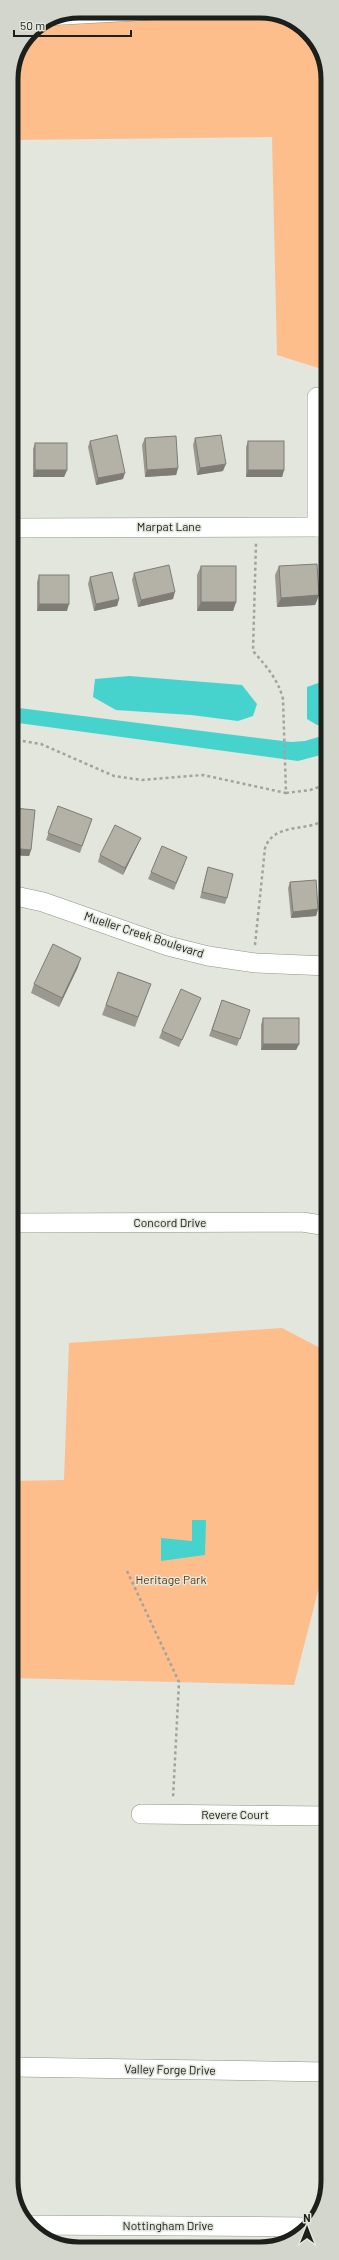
<svg xmlns="http://www.w3.org/2000/svg" width="339" height="2260" viewBox="0 0 339 2260" font-family="Barlow,sans-serif">
<style>
.green{fill:#fdbe8c}
.water{fill:#46d3cd}
.lines{fill:none;stroke-linecap:round;stroke-linejoin:round}
.service-casing{stroke:#8f938a;stroke-width:10}
.minor-casing{stroke:#8f938a;stroke-width:20}
.path{stroke:#a1a49c;stroke-width:2.5;stroke-dasharray:3 3;stroke-linecap:butt}
.service{stroke:#fff;stroke-width:9}
.minor{stroke:#fff;stroke-width:19}
.wall{fill:#9b9890}
.shaded-wall{fill:#7e7c75}
.building{fill:#b4b1a7;stroke:#7e7c75}
.labels{text-anchor:middle;stroke-width:3;stroke-linejoin:round;paint-order:stroke}
.street-label{font-size:12px;fill:#1d1f1b;stroke:#e2e6dc}
.park-label{font-size:12px;fill:#663703;stroke:#e2e6dc}
.rim{fill:none;stroke:#1d1f1b;stroke-width:5}
</style>
<rect width="100%" height="100%" fill="#e2e6dc"/>
<g class="green">
<path d="M278 13 311 34 328 74V371L277 355 272 137 11 140C11 106 3 54 32 30 38 25 46 21 53 16Z"/>
<polygon points="282,1328 328,1352 328,1552 294,1685 11,1678 11,1481 64,1480 69,1343"/>
</g>
<g class="water">
<polygon points="129,676 242,685 257,704 253,716 238,721 191,715 116,710 93,697 95,679"/>
<polygon points="324,681 328,681 328,725 317,725 307,719 307,687"/>
<polygon points="11,707 291,742 305,741 328,734 328,753 298,761 11,722"/>
<polygon points="192,1520 206,1520 205,1555 161,1561 161,1538 192,1541"/>
</g>
<g class="lines">
<defs>
<polyline id="service" points="45,21 155,15 281,15"/>
<g id="minor">
<polyline points="317,397 317,527"/>
<polyline points="11,528 328,527"/>
<polyline points="11,895 43,902 168,946 208,956 256,963 328,966"/>
<polyline points="11,1223 302,1222 328,1226"/>
<polyline points="141,1814 328,1816"/>
<polyline points="11,2067 328,2072"/>
<polyline points="27,2225 310,2227"/>
</g>
</defs>
<use href="#service" class="service-casing"/>
<use href="#minor" class="minor-casing"/>
<g class="path">
<path d="M11 739 41 744 114 776 142 780 203 775 286 793 283 699C278 679 266 666 253 651L256 543"/>
<polyline points="322,786 328,805"/>
<polyline points="286,793 310,790 328,784"/>
<path d="M255 945 265 848C276 817 322 837 328 811"/>
<polyline points="127,1571 179,1682 173,1798"/>
</g>
<use href="#service" class="service"/>
<use href="#minor" class="minor"/>
</g>
<g class="wall">
<polygon points="145,438 178,468 176,475 145,477 142,445"/>
<polygon points="195,438 223,471 197,475 193,445"/>
<polygon points="90,441 123,479 96,485 88,447"/>
<polygon points="248,441 284,470 282,477 246,477 246,447"/>
<polygon points="35,443 67,470 64,477 33,477 33,449"/>
<polygon points="201,566 236,602 233,611 197,611 197,575"/>
<polygon points="279,566 319,595 315,605 277,607 275,575"/>
<polygon points="134,573 173,599 138,607 132,580"/>
<polygon points="39,575 67,611 37,611 37,582"/>
<polygon points="90,577 119,599 117,606 94,611 88,584"/>
<polygon points="58,806 92,819 80,853 46,840"/>
<polygon points="14,808 31,850 29,856 11,855 11,822 12,815"/>
<polygon points="141,838 138,844 123,875 98,862 100,855"/>
<polygon points="185,863 174,890 148,879 151,872"/>
<polygon points="208,867 227,898 225,904 200,898 206,874"/>
<polygon points="290,882 318,909 316,916 291,918 288,888"/>
<polygon points="78,967 59,1007 31,993 34,984"/>
<polygon points="118,972 151,984 135,1027 102,1015"/>
<polygon points="222,1000 250,1010 237,1046 209,1036"/>
<polygon points="198,1005 179,1047 159,1038 162,1031"/>
<polygon points="263,1018 299,1044 296,1050 261,1050 261,1025"/>
<polygon points="324,1020 328,1046 322,1046 322,1027"/>
</g>
<g class="shaded-wall">
<polygon points="16,290 13,299 11,300 11,291"/>
<polygon points="226,464 223,471 197,475 200,468"/>
<polygon points="178,468 176,475 145,477 147,470"/>
<polygon points="35,470 67,470 64,477 33,477"/>
<polygon points="248,470 284,470 282,477 246,477"/>
<polygon points="125,473 123,479 96,485 98,478"/>
<polygon points="17,586 14,593 11,594 11,587"/>
<polygon points="175,592 173,599 138,607 141,600"/>
<polygon points="319,595 315,605 277,607 281,598"/>
<polygon points="119,599 117,606 94,611 96,604"/>
<polygon points="201,602 236,602 233,611 197,611"/>
<polygon points="39,604 69,604 67,611 37,611"/>
<polygon points="141,838 138,844 123,875 125,868"/>
<polygon points="11,848 31,850 29,856 11,855"/>
<polygon points="318,909 316,916 291,918 293,912"/>
<polygon points="81,958 78,967 59,1007 62,998"/>
<polygon points="324,1039 328,1039 328,1046 322,1046"/>
<polygon points="263,1044 299,1044 296,1050 261,1050"/>
</g>
<g class="building">
<polygon points="11,248 14,248 16,290 11,291"/>
<rect x="11" y="432" width="2" height="35"/>
<polygon points="117,435 125,473 98,478 90,441"/>
<polygon points="221,435 226,464 200,468 195,438"/>
<polygon points="176,436 178,468 147,470 145,438"/>
<rect x="248" y="441" width="36" height="29"/>
<rect x="35" y="443" width="32" height="27"/>
<polygon points="11,562 17,586 11,587"/>
<polygon points="317,564 319,595 281,598 279,566"/>
<polygon points="169,565 175,592 141,600 134,573"/>
<rect x="201" y="566" width="35" height="36"/>
<polygon points="112,572 119,599 96,604 90,577"/>
<rect x="39" y="575" width="30" height="29"/>
<polygon points="58,806 92,819 82,846 48,833"/>
<polygon points="14,808 35,810 31,850 11,848 11,839"/>
<polygon points="115,825 141,838 125,868 100,855"/>
<polygon points="162,846 187,857 176,883 151,872"/>
<polygon points="208,867 233,874 227,898 202,892"/>
<polygon points="316,880 318,909 293,912 290,882"/>
<polygon points="53,944 81,958 62,998 34,984"/>
<polygon points="118,972 151,984 138,1017 106,1005"/>
<polygon points="181,989 201,998 182,1040 162,1031"/>
<polygon points="222,1000 250,1010 240,1039 212,1030"/>
<rect x="263" y="1018" width="36" height="26"/>
<rect x="324" y="1020" width="4" height="19"/>
<polygon points="11,1149 13,1165 11,1165"/>
</g>
<g class="labels">
<g class="street-label">
<text x="169" y="531">Marpat Lane</text>
<text transform="translate(144 935) rotate(18)" y="4">Mueller Creek Boulevard</text>
<text x="170" y="1227">Concord Drive</text>
<text x="235" y="1819">Revere Court</text>
<text transform="translate(170 2070) rotate(1)" y="4">Valley Forge Drive</text>
<text x="168" y="2230">Nottingham Drive</text>
</g>
<g class="park-label">
<text x="171" y="1584">Heritage Park</text>
</g>
</g>
<path d="M0 0H339V2260H0ZM79 18H260A61 61 0 0 1 321 79V2181A61 61 0 0 1 260 2242H79A61 61 0 0 1 18 2181V79A61 61 0 0 1 79 18Z" fill="#d2d6cd" fill-rule="evenodd"/>
<path class="rim" d="M79 18H260A61 61 0 0 1 321 79V2181A61 61 0 0 1 260 2242H79A61 61 0 0 1 18 2181V79A61 61 0 0 1 79 18Z"/>
<g transform="translate(307 2228)" stroke="#e2e6dc" stroke-width="3" paint-order="stroke">
<path d="M0-3L7 15L0 10L-7 15Z" fill="#1d1f1b"/>
<text y="-6" font-size="11" font-weight="bold" text-anchor="middle" fill="#1d1f1b">N</text>
</g>
<path d="M14 30v6h117v-6" fill="none" stroke="#1d1f1b" stroke-width="2"/>
<text x="20" y="30" font-size="12" fill="#1d1f1b" stroke="#e2e6dc" stroke-width="3" paint-order="stroke">50 m</text>
</svg>
